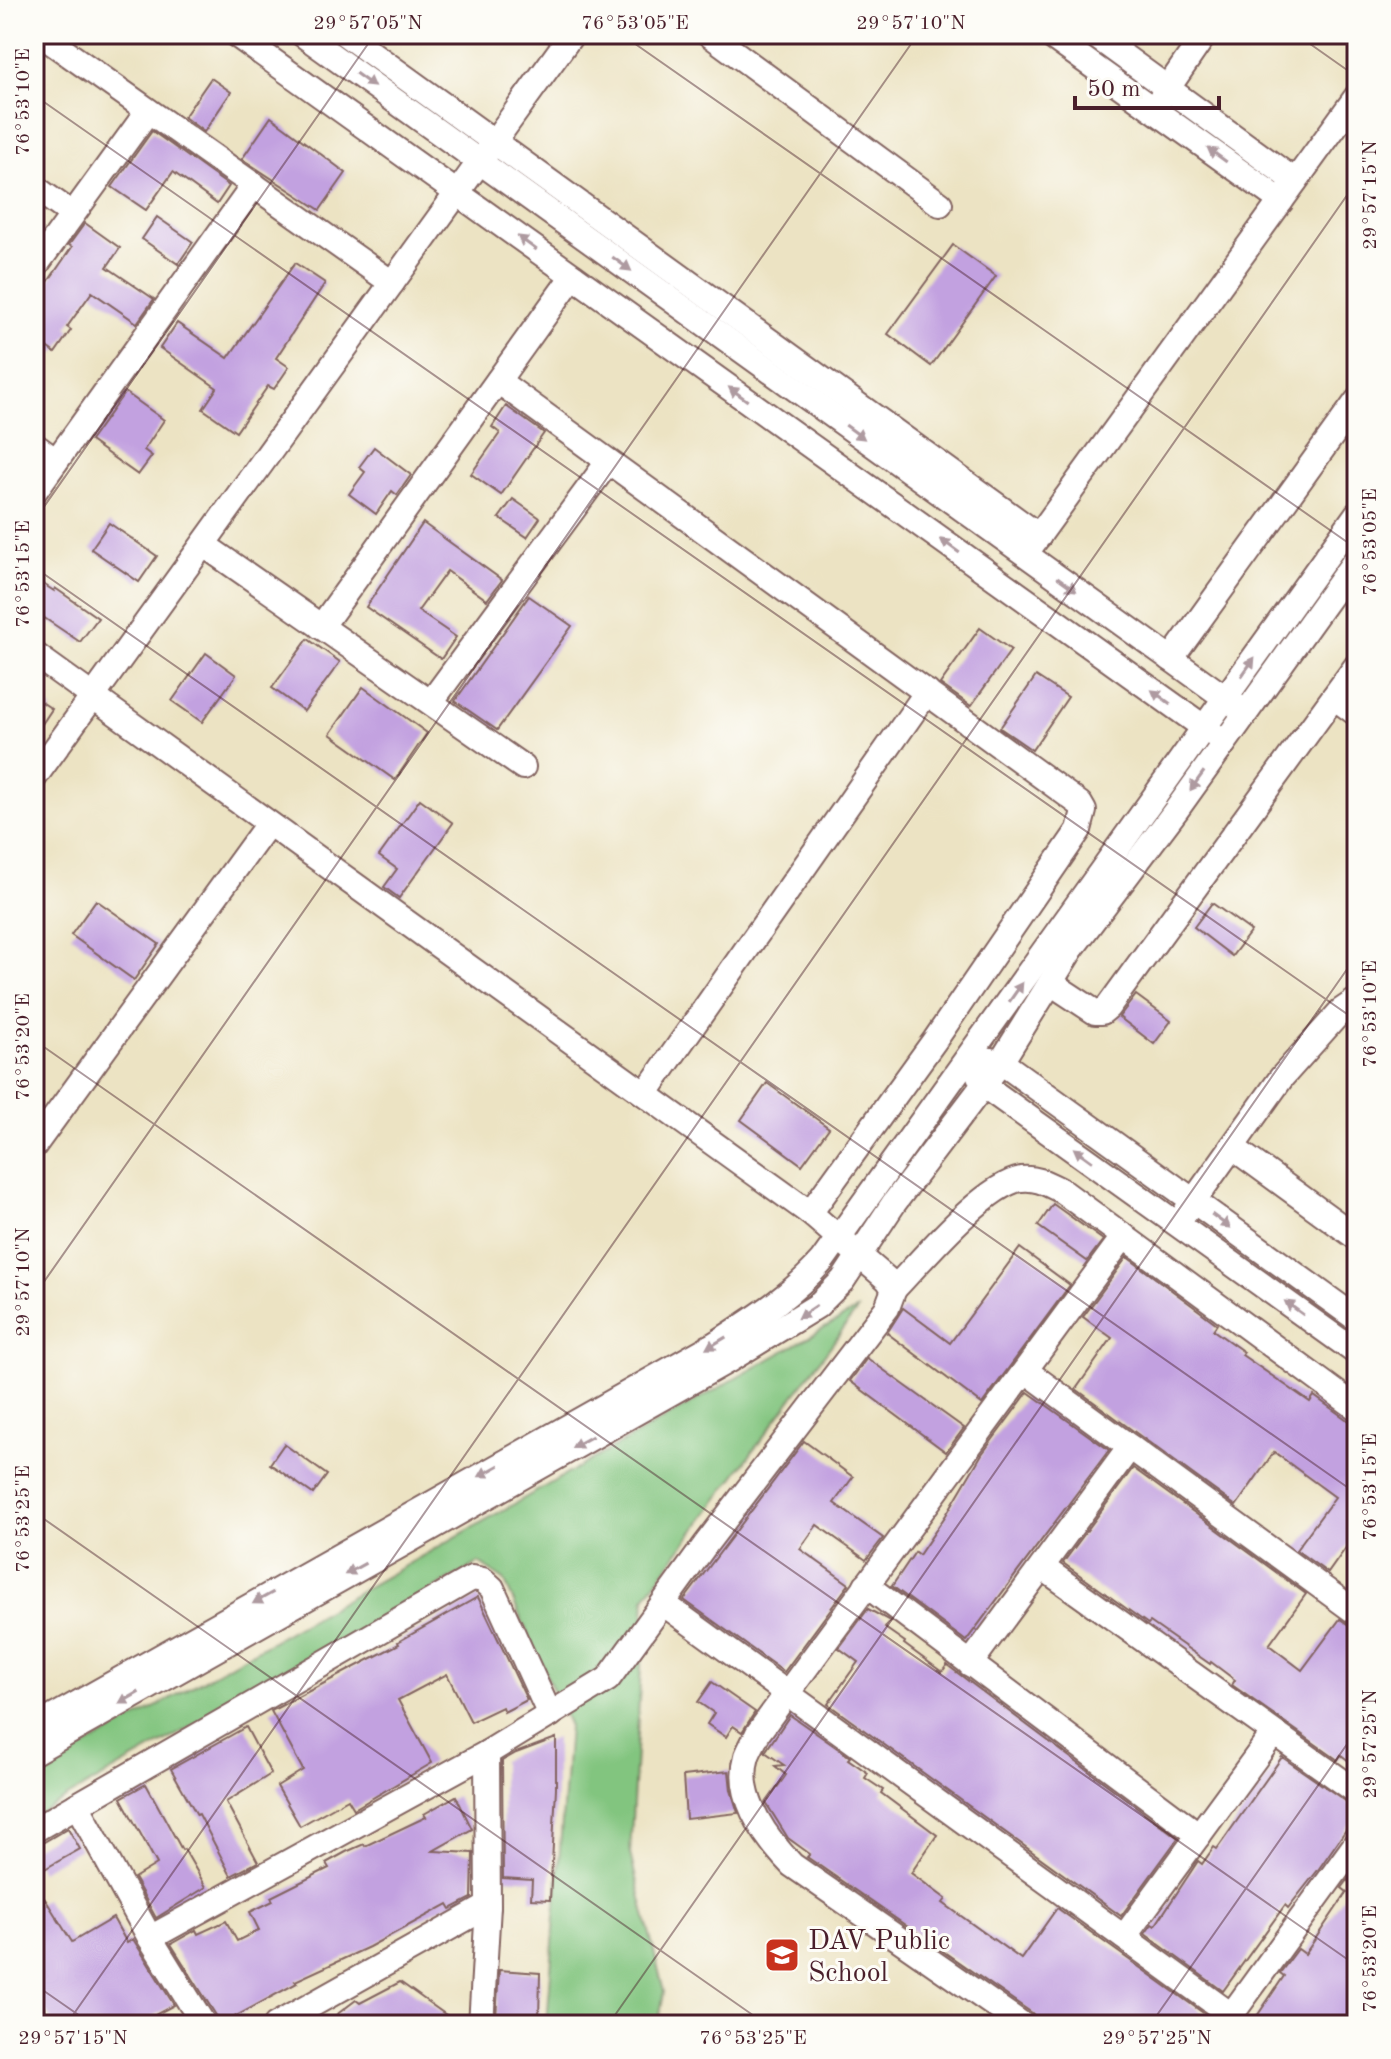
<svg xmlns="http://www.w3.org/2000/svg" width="1391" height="2059" viewBox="0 0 1391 2059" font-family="'Old Standard TT',serif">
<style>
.green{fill:#82c57f;stroke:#667255;stroke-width:2}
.building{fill:#c2a1e0}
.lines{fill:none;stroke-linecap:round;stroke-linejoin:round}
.minor-casing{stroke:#836460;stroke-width:28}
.minor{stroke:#fff;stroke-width:24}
.oneway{fill:#ae9aa0}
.ticks{fill:none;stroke:#4a1f2b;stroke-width:2;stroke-opacity:0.45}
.labels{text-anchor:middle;stroke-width:6;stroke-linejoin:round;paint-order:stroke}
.poi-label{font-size:28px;fill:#4a1f2b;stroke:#fdfcf7;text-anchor:start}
.neatline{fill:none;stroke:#4a1f2b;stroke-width:3}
.ticks-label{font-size:20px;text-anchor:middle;fill:#4a1f2b}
</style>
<rect width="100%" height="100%" fill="#fdfcf7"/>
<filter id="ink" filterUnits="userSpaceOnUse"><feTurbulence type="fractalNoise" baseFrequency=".0125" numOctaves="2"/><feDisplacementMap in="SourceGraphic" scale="16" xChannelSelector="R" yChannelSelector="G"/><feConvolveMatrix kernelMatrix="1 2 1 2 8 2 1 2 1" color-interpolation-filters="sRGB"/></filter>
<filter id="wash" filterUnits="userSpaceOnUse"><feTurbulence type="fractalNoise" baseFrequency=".006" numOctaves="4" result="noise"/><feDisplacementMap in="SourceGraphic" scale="32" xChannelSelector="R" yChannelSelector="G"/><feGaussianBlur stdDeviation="1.8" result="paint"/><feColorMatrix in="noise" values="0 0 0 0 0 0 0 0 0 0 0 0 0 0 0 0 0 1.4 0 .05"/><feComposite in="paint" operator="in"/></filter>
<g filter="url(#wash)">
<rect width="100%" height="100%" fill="#ece3c3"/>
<polygon class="green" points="858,1309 645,1597 630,1854 664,1992 658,2025 547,2025 569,1726 504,1580 479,1563 34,1816 34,1776"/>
<g id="blocks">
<g class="building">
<polygon points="211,78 231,92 204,132 184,117"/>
<polygon points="271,117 346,173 320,210 242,159"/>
<polygon points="152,131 229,186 217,204 173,172 146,210 112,187"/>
<polygon points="157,217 193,242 178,264 142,239"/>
<polygon points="85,223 120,248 107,267 154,299 137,323 92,292 67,327 71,330 55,353 34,338 34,302 72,247 69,245"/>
<polygon points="953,245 996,276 931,366 888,334"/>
<polygon points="295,263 325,283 276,358 289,367 274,389 268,386 236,432 203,409 217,388 160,348 177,323 228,358"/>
<polygon points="125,392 164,420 144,450 152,456 138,475 90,441"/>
<polygon points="506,406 544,433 501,495 471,474 500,433 492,427"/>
<polygon points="374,447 411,475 397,495 392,491 376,514 349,494 365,472 359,467"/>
<polygon points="513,499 540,518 527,537 499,518"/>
<polygon points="109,523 157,556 139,582 91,549"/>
<polygon points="423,523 502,580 487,600 447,571 418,611 456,637 441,659 366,607"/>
<polygon points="34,578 54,591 55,588 98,618 80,642 34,611"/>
<polygon points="529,596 572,626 497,730 455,701"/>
<polygon points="980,628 1011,650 971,706 940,684"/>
<polygon points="308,639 340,662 304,711 272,688"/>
<polygon points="206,653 236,675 202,722 172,701"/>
<polygon points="1036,676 1068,697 1032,750 1000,728"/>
<polygon points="363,687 427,733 395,780 330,734"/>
<polygon points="34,697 52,709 34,736"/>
<polygon points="420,799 453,823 399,898 384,887 397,869 379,856"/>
<polygon points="96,900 159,944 134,980 71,935"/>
<polygon points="1212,903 1251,931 1232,956 1194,927"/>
<polygon points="1136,995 1171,1021 1154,1044 1119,1017"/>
<polygon points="767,1083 829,1128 802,1165 741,1120"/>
<polygon points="1053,1204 1103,1240 1087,1261 1038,1226"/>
<polygon points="1020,1248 1070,1285 982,1404 887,1333 903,1308 950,1343"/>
<polygon points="1127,1257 1217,1324 1213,1330 1244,1352 1242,1355 1310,1402 1314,1396 1357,1427 1357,1532 1328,1573 1296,1550 1335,1497 1305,1475 1274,1452 1236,1506 1076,1389 1112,1338 1083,1317"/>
<polygon points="867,1358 964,1428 946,1452 850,1381"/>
<polygon points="1028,1392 1109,1450 966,1641 892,1586 915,1552 919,1555 946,1515 982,1454"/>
<polygon points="804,1441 853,1477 834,1503 883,1538 866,1560 817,1525 800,1549 849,1584 784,1672 684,1600"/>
<polygon points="284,1444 327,1475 313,1494 270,1464"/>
<polygon points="1133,1468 1306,1594 1269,1645 1302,1670 1340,1619 1357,1631 1357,1767 1341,1755 1338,1760 1232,1685 1235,1680 1211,1662 1210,1664 1150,1622 1148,1624 1063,1563"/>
<polygon points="478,1597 527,1700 504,1712 502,1707 471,1722 447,1674 398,1700 432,1763 354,1809 348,1799 300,1826 277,1786 303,1770 271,1711 399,1644 398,1642"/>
<polygon points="868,1609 890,1621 885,1628 905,1642 904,1644 942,1672 947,1665 1178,1838 1121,1916 828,1704 858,1662 839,1648"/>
<polygon points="712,1682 755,1712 742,1732 733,1726 726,1737 707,1724 714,1713 698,1702"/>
<polygon points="790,1715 850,1757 848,1759 868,1773 865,1778 883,1790 881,1793 937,1835 911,1873 946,1899 943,1903 1021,1959 1057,1908 1206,2015 1210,2020 1209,2025 1042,2025 1032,2013 807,1857 810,1854 788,1838 766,1803 786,1775 775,1766 784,1765 765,1752"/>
<polygon points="246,1727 271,1774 226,1802 258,1862 231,1876 199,1814 197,1815 171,1769"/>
<polygon points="556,1738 556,1788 550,1900 531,1899 532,1880 503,1878 502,1761 516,1753"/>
<polygon points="1282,1757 1357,1809 1357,1814 1318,1870 1288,1908 1285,1905 1223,1991 1145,1934 1152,1924 1155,1926 1198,1861 1202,1864 1214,1847 1217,1849"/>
<polygon points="729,1771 731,1790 738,1813 686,1819 683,1776"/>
<polygon points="146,1784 182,1850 184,1849 206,1887 156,1918 134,1878 157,1864 121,1798"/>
<polygon points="456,1796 472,1829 433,1851 473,1853 472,1898 451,1909 448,1904 369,1947 295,1981 297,1983 234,2017 239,2025 219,2025 217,2017 171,1944 196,1930 198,1934 226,1921 237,1941 259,1930 250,1912 273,1901 271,1897 329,1868 326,1863 346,1852 364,1844 365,1846 426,1817 424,1814"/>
<polygon points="68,1828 80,1849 41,1871 34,1858 34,1848"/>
<polygon points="1357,1868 1357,2025 1251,2025 1284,1976 1280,1973 1298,1949 1305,1954 1347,1892 1342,1888"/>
<polygon points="45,1899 72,1942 113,1918 127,1943 133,1939 174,2005 136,2025 54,2025 34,1991 34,1906"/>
<polygon points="499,1970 540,1973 539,2020 496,2018"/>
<polygon points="400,1982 460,2025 323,2025 356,2000 360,2003"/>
</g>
</g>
</g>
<g filter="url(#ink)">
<use href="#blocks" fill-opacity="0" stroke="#836460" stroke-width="2"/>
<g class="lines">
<defs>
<g id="minor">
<polyline points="40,34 392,283"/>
<polyline points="235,34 1216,736"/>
<polyline points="302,34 1238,707"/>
<polyline points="345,34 1039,536"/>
<polyline points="709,34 940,204"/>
<polyline points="1048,34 1281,201"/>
<polyline points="1093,34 1295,181"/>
<polyline points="1159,101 1205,34"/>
<polyline points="34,187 72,214"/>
<polyline points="34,268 148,111"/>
<polyline points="498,381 1080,804 1084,811 1079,830 935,1040 810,1213"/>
<polyline points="34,445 56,461"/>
<polyline points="34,492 254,185"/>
<polyline points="204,545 523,767"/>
<polyline points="1029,549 1357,96"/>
<polyline points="321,627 573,276"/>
<polyline points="34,654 810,1213 888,1280 894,1289 887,1308 706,1544 608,1679 487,1753 150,1938"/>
<polyline points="1171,659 1357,401"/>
<polyline points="1334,697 1357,714"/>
<polyline points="431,702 608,462"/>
<polyline points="34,778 572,34"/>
<polyline points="1051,983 1095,1012 1102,1012 1108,1007 1357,665"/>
<polyline points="985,1059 1001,1062 1357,1319"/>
<polyline points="978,1073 983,1085 1357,1353"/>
<polyline points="645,1094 927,692"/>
<polyline points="34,1146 268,824"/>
<polyline points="1232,1147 1357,1238"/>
<polyline points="1185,1213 1282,1077 1341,1011 1357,1000"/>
<path d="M894 1289C921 1261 984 1185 1021 1179 1037 1177 1048 1184 1062 1191L1357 1408"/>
<polyline points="1026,1371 1357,1613"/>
<polyline points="1042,1567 1357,1792"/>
<polyline points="866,1585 1199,1835"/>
<polyline points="664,1604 1231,2015"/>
<polyline points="970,1664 1130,1447"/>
<path d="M34 1728 715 1344C754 1319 791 1296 822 1261L1357 514"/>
<polyline points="34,1752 729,1360 817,1306 843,1280 894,1203 1001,1062 1072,948 1177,809 1357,558"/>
<polyline points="77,1805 150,1938 204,2025"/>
<polyline points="34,1830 472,1578 483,1580 492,1588 550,1715"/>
<polyline points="1124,1937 1273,1734"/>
<polyline points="276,2025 488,1906"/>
<polyline points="481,2025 488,1906 487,1753"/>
<path d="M1023 2025 792 1865C766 1838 735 1797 747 1756 750 1748 755 1740 758 1733L1124 1236"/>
<polyline points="1224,2025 1357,1842"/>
</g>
</defs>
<use href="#minor" class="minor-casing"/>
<use href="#minor" class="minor"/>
</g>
<defs><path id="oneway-solid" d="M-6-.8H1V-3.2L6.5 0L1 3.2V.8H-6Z" transform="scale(2)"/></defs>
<g class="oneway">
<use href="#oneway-solid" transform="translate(365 80) rotate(36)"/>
<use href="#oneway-solid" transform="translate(1217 155) rotate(-144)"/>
<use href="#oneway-solid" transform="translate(527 243) rotate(-144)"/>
<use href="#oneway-solid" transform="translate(622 264) rotate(36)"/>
<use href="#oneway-solid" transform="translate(738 394) rotate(-144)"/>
<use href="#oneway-solid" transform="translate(855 432) rotate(36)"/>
<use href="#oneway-solid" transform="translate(950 546) rotate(-144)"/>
<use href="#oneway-solid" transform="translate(1067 584) rotate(36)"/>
<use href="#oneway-solid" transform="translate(1248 667) rotate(-55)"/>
<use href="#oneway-solid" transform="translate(1161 697) rotate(-144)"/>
<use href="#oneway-solid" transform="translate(1197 781) rotate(126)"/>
<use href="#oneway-solid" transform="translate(1016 992) rotate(-55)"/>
<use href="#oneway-solid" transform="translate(1083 1155) rotate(-144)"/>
<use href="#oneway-solid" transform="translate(1221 1221) rotate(36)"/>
<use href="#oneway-solid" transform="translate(1294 1308) rotate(-144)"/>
<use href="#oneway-solid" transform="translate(807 1312) rotate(146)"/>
<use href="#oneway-solid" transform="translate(716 1343) rotate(149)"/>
<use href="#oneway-solid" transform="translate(582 1442) rotate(151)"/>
<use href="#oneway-solid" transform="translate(489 1471) rotate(151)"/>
<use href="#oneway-solid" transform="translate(355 1569) rotate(151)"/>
<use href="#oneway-solid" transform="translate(263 1598) rotate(151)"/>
<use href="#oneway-solid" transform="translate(129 1698) rotate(150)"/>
</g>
</g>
<path class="ticks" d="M621 34 1357 549M1296 34 1357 77M34 95 1357 1021M34 521 375 34M34 567 1357 1494M34 1040 1357 1966M34 1296 918 34M34 1512 767 2025M34 1984 93 2025M66 2025 1357 181M608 2025 1357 955M1150 2025 1357 1730"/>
<defs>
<symbol id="school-square" viewBox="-11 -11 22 22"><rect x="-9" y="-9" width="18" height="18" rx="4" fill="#c8321e" stroke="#fdfcf7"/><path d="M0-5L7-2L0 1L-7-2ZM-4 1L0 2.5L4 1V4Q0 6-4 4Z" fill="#fff"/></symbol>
</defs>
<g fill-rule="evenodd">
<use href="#school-square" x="762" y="1935" width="40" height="40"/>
</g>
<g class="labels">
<g class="poi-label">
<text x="808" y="1949">DAV Public<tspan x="808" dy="32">School</tspan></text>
</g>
</g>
<rect width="1391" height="2059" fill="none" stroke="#fdfcf7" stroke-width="88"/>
<path d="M1075 96v12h144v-12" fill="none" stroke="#4a1f2b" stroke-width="4"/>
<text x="1087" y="96" font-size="24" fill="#4a1f2b" stroke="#fdfcf7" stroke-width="6" paint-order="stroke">50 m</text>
<rect x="44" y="44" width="1303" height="1971" class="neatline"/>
<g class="ticks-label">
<text x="368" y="29">29°57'05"N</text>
<text x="635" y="29">76°53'05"E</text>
<text x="911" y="29">29°57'10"N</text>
<text transform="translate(22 102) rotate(-90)" y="7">76°53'10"E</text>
<text transform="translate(1369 195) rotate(-90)" y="7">29°57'15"N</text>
<text transform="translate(1369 542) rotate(-90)" y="7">76°53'05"E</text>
<text transform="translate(22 574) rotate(-90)" y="7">76°53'15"E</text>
<text transform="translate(1369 1014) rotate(-90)" y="7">76°53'10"E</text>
<text transform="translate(22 1047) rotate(-90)" y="7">76°53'20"E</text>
<text transform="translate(22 1282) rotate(-90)" y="7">29°57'10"N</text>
<text transform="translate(1369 1487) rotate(-90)" y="7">76°53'15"E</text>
<text transform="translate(22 1519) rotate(-90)" y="7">76°53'25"E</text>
<text transform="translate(1369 1744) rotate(-90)" y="7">29°57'25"N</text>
<text transform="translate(1369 1959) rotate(-90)" y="7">76°53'20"E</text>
<text x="73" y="2044">29°57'15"N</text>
<text x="753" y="2044">76°53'25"E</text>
<text x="1157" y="2044">29°57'25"N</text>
</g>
</svg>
